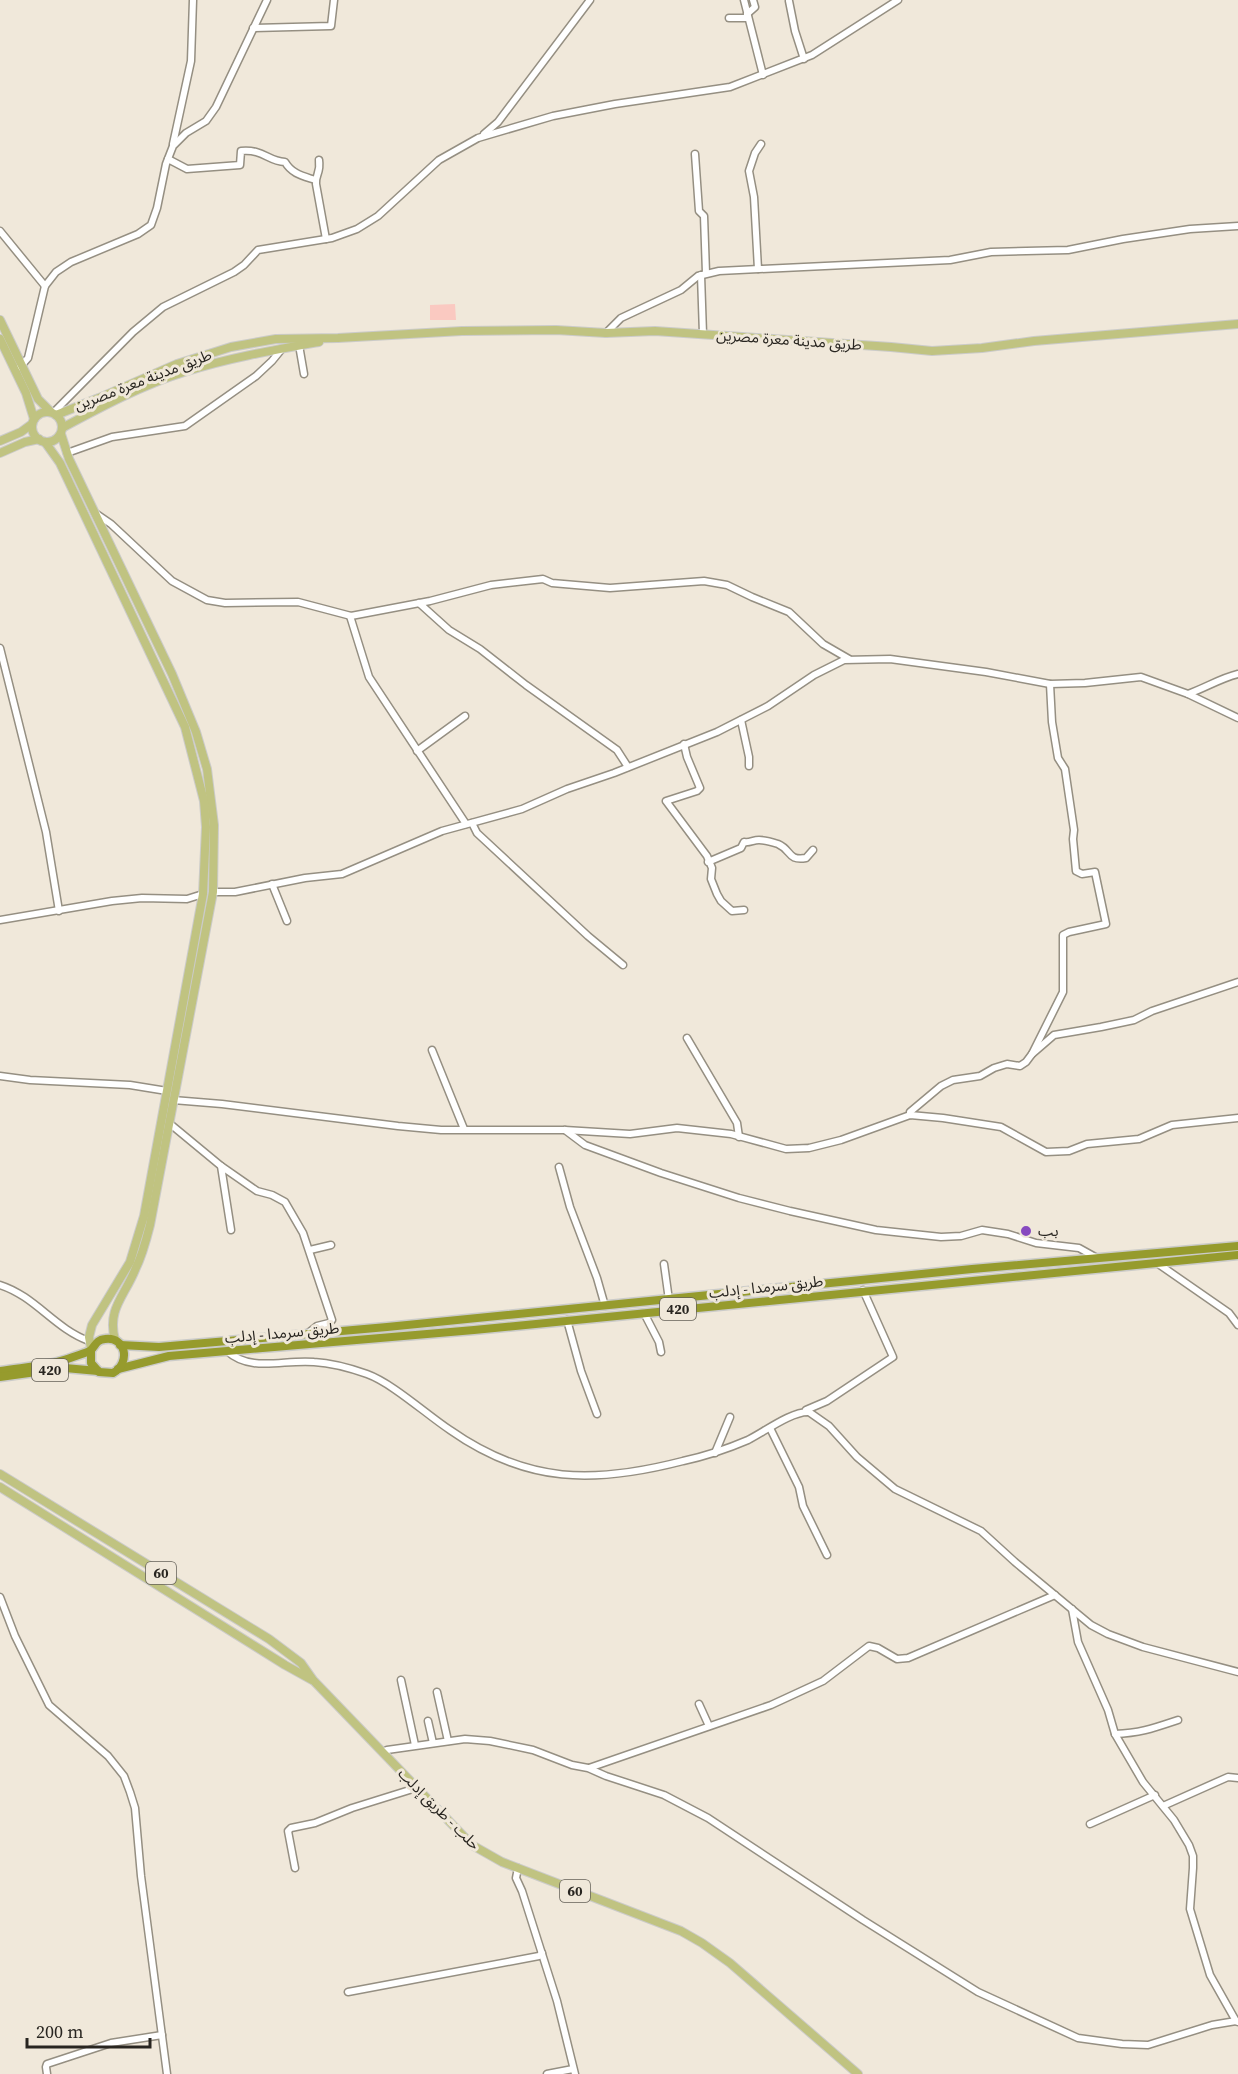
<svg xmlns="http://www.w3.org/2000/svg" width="1238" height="2074" viewBox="0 0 1238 2074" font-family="'Source Serif 4','Noto Sans Arabic',serif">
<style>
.green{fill:#fac9c1}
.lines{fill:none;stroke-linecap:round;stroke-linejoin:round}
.minor-casing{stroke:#958f82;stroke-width:9}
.major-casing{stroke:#cbcbc9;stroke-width:10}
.highway-casing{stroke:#cbcbc9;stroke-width:11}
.minor{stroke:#fff;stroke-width:6}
.major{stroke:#c0c381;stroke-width:8}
.highway{stroke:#969b2d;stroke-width:8}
.poi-dot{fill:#874ac0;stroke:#f0e8da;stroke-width:2}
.labels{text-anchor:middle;stroke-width:6;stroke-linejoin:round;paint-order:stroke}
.shield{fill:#f0e8da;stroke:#646058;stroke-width:1.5}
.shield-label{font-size:14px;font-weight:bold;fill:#282520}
.street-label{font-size:15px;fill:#282520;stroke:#f0e8da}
.poi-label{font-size:15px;fill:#282520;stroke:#f0e8da;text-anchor:start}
</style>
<rect width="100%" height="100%" fill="#f0e8da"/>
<polygon class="green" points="455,304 456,320 430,320 430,305"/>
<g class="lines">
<defs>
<g id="minor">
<polyline points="744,0 763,75"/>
<polyline points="789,1 795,31 804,59"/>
<polyline points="747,14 755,7 753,0"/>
<polyline points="729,18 748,18"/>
<polyline points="253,28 331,26 334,0"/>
<polyline points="484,134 498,122 590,0"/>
<polyline points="173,144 191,61 193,0"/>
<polyline points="695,154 699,211 704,216 706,273"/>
<path d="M168 159 187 169 240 165 241 151C264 149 267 161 285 162 292 174 303 176 315 180"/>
<path d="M319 160C321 173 315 175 316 184L326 239"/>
<polyline points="0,231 45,286"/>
<polyline points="758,269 754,197 749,171 755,153 761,144"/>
<polyline points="701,275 703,334"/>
<polyline points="606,333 621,318 681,290 698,276 719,271 950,260 991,252 1068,250 1123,239 1190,229 1238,226"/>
<polyline points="299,345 304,374"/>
<polyline points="20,367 28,358 45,286 56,272 71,262 138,234 151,225 157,208 166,164 173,146 186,133 206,121 216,107 267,0"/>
<polyline points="53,413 133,332 163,307 234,272 244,265 258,250 332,238 357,229 378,216 439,160 478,138 553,116 615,104 730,87 812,55 898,0"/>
<polyline points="67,453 112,437 185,426 256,376 272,361 281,350"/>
<polyline points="95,513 111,524 172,581 207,600 225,603 298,602 351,616 430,601 491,585 543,579 552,583 610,588 704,581 727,585 752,597 789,612 823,644 849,659"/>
<polyline points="419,603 449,630 480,649 526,685 617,750 628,767"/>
<polyline points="350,616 369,677 466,824"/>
<polyline points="0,648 46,832 59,911"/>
<path d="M1188 694C1205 688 1221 678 1238 674"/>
<polyline points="741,720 749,757 749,766"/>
<polyline points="684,744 687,757 700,788 697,791 666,801 707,856 712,868 711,879 717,894 721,901 732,911 744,910"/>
<polyline points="417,751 465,716"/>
<polyline points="472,823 477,833 588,936 623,965"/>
<path d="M708 862 741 848 744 842C750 843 753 840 759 840 765 840 772 842 778 844 792 850 787 861 806 858L813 850"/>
<polyline points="272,884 287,921"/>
<polyline points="213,892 235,892 305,878 342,874 442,831 522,809 567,789 614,773 717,732 768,706 814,675 844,660 890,659 986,672 1050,684 1085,683 1141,677 1188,694 1238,718"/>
<polyline points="0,920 112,901 142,898 187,899 203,894"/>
<polyline points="687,1038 737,1123 739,1137"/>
<polyline points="432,1050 464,1129"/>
<polyline points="1032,1054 1063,992 1063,935 1069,932 1106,924 1095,872 1082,874 1076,871 1073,839 1074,830 1065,769 1058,758 1052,722 1050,684"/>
<polyline points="0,1076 30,1080 130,1085 167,1091"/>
<polyline points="173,1100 222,1104 398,1126 441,1130 565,1130 630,1134 677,1128 731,1134 786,1149 809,1148 841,1140 910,1115 943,1118 1001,1127 1046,1152 1069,1151 1087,1144 1139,1139 1172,1125 1238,1118"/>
<polyline points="910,1115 910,1112 941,1086 953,1080 980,1076 994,1068 1007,1064 1020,1066 1026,1062 1032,1054 1054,1035 1101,1027 1134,1020 1152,1011 1238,982"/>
<polyline points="169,1123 221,1166 231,1230"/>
<polyline points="565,1130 585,1145 661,1173 739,1198 790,1211 876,1230 941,1237 961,1236 982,1230 1008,1234 1036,1243 1079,1248 1097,1258"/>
<polyline points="221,1166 257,1191 272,1195 285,1202 303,1233 332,1320 329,1323 317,1326 307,1334"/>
<polyline points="559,1167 570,1207 597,1278 605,1306"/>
<polyline points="310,1250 331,1245"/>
<polyline points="1157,1263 1229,1313 1238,1325"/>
<polyline points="664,1264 669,1300"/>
<path d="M0 1285C35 1296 55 1329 89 1341"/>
<polyline points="644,1313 659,1342 661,1352"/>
<polyline points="567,1320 581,1371 597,1414"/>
<path d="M227 1351C251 1373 284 1359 314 1362 332 1363 350 1368 367 1374 392 1383 426 1414 450 1430 527 1484 594 1484 683 1461 706 1456 727 1449 748 1440 764 1432 792 1411 809 1412L829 1426 857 1457 895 1489 981 1531 1015 1562 1091 1625 1108 1634 1143 1647 1238 1672"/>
<polyline points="806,1410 827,1401 893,1357 863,1290"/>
<polyline points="770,1428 799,1487 803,1506 827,1555"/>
<polyline points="715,1453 730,1417"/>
<polyline points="0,1597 15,1636 49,1705 108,1756 124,1776 130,1792 135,1808 141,1876 167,2074"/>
<polyline points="1072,1609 1078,1642 1108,1710 1115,1734 1143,1782 1174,1820 1189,1845 1193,1856 1193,1868 1190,1909 1210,1975 1236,2021"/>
<polyline points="401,1680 415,1745"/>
<polyline points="437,1692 448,1741"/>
<polyline points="699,1704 709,1726"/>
<polyline points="428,1721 433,1743"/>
<path d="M1115 1734C1141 1733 1154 1728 1178 1720"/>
<polyline points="383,1752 387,1750 465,1739 490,1741 533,1750 572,1765 588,1768 606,1776 664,1795 708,1818 863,1920 978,1992 1078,2038 1122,2044 1148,2045 1212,2025 1236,2021 1238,2022"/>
<polyline points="589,1768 771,1705 823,1681 869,1646 878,1648 897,1659 908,1658 1055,1595"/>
<polyline points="1163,1806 1228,1777 1238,1778"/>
<polyline points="1090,1824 1155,1795"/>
<polyline points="295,1868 288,1831 291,1828 315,1823 352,1808 416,1788"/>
<polyline points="518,1868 516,1878 522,1891 557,2001 575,2074"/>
<polyline points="348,1992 539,1956 542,1953"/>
<polyline points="47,2074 46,2067 47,2064 111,2043 162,2035"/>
<polyline points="547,2074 573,2069"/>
</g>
<g id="major">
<polyline points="0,320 38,399 51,412"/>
<polyline points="0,339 26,393 34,419"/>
<circle cx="47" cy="427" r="15"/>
<polyline points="56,415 99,398 177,364 231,347 276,339 338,338 462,331 556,330 606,333 655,331 891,347 932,351 982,348 1034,341 1238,324"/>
<path d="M62 428C101 407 142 385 184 372 228 358 274 350 319 342"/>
<path d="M61 434 69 459 172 674 196 732 207 769 214 825 213 892 150 1225C146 1241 142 1256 135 1270 124 1297 107 1309 115 1340"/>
<polyline points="0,441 21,432 32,424"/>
<polyline points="45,442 60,463 185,727 204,801 206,827 203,894 144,1216 130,1262 92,1325 89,1337 91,1348"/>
<polyline points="0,453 25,442 39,439"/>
<polyline points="0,1474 269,1639 301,1663 313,1680 472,1845 502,1862 681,1931 702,1943 730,1963 858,2074"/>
<polyline points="0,1487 285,1665 312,1680"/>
</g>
<g id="highway">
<polyline points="120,1345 159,1347 387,1327 972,1269 1238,1246"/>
<polyline points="118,1369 169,1356 474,1330 1238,1255"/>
<path d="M0 1371C24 1367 50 1366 73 1357 78 1355 87 1353 91 1350 96 1345 96 1340 105 1339 126 1336 131 1363 113 1373L99 1372 91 1363V1350"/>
<polyline points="0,1377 65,1368 98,1371"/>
</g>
</defs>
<use href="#minor" class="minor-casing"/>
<use href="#major" class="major-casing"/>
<use href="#highway" class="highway-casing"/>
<use href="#minor" class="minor"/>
<use href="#major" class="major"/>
<use href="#highway" class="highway"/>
</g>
<circle class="poi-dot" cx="1026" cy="1231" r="6"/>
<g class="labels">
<g class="shield">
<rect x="660" y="1298" width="36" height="22" rx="4.5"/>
<rect x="32" y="1359" width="36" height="22" rx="4.5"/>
<rect x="146" y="1562" width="30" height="22" rx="4.5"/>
<rect x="560" y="1880" width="30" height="22" rx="4.5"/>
</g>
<g class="shield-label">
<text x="678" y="1314">420</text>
<text x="50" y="1375">420</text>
<text x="161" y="1578">60</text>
<text x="575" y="1896">60</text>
</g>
<g class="street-label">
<text transform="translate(789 340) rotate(4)" y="5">طريق مدينة معرة مصرين</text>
<text transform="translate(143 380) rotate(-21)" y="5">طريق مدينة معرة مصرين</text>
<text transform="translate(766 1287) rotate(-6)" y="5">طريق سرمدا - إدلب</text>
<text transform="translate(282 1333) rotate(-5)" y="5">طريق سرمدا - إدلب</text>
<text transform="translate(439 1809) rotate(45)" y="5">حلب - طريق إدلب</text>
</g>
<g class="poi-label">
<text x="1038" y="1236">بب</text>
</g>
</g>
<path d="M27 2038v9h123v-9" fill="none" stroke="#282520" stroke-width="3"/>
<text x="36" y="2038" font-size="18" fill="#282520" stroke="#f0e8da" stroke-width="4.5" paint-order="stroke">200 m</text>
</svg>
